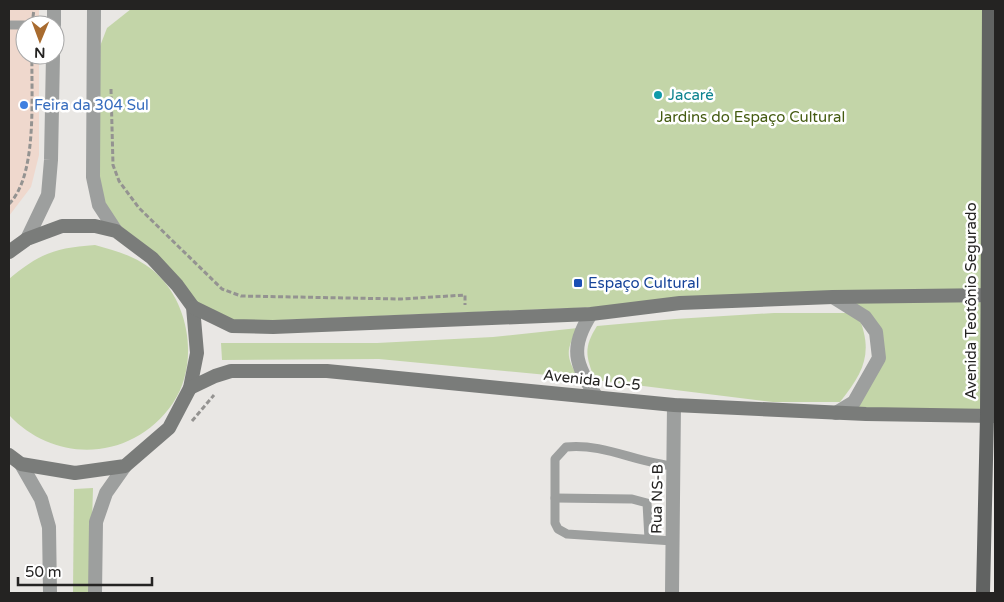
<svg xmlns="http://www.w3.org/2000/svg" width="1004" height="602" viewBox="0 0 1004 602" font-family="'Varela Round',sans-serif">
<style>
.commercial{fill:#efd8cd}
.green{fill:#c3d5a8}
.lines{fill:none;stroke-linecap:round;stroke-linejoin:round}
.path{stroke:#949391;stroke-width:3;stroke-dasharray:5 2.5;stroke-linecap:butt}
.service{stroke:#9d9f9e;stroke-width:9}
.minor{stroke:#9d9f9e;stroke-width:14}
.tertiary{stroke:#9d9f9e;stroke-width:14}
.secondary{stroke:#7a7c7a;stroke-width:14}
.primary{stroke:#616362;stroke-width:14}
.culture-dot{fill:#0f9aa8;stroke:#fff;stroke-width:2}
.shop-dot{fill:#3f7fe0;stroke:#fff;stroke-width:2}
.transit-dot{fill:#1a4fb4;stroke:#fff;stroke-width:2}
.labels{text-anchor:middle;stroke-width:5;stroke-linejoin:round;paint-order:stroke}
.culture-label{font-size:15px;fill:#0d838f;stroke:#fff;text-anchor:start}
.shop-label{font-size:15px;fill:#366cbe;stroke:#fff;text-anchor:start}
.park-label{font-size:15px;fill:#445b11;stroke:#fff}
.transit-label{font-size:15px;fill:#164399;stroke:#fff;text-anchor:start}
.street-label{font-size:15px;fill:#242322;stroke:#fff}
</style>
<rect width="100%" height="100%" fill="#e9e7e4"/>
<polygon class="commercial" points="9,9 39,9 39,25 25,25 25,55 39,55 39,155 31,187 9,216"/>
<g class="green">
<polygon points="131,9 985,9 984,291 233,322 197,302 121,226 104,204 97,176 97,54 107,28"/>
<path d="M95 245C117 251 139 257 157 274 190 305 199 364 173 403 133 461 56 465 9 415V279C40 253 55 248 95 245Z"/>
<polygon points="841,298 982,301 984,414 842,412 860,401 882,331"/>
<path d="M774 313H857C874 351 865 371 840 402H773L595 380C586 357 583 348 597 326L675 319Z"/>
<path d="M578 328C566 349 565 357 579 378L379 359 222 360 221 343H377L493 337Z"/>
<polygon points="93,488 90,593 73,593 74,489"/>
</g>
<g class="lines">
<g class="path">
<polyline points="33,17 34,9"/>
<polyline points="111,89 113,165 119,181 139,208 222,289 241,296 401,299 465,295 465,305"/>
<path d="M9 204C38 175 31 95 32 55"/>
<polyline points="192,421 214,395"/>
</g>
<g class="service">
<polyline points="9,25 25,25"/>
<polyline points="555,498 632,499 647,503 649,539"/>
<path d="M673 541 567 534 558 529 555 523V459L566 447C604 443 637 463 674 466"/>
</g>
<polyline class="minor" points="672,593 674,405"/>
<g class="tertiary">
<polyline points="94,9 93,177 99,205 116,231"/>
<polyline points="54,25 54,9"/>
<polyline points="27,239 48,195 51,160 53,55"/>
<polyline points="833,297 865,317 876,332 879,358 854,402 836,413"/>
<path d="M591 314C569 348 575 364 596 396"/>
<polyline points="21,464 41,499 49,527 50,593"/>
<polyline points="95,593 96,522 106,493 125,466"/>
</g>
<g class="secondary">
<polyline points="9,252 27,239 62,226 95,226 116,231 152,258 177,285 193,307 197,353 190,388 169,428 125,466 75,473 21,464 9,455"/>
<polyline points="193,307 232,326 273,327 591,314 680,303 833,297 995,295"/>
<polyline points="190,388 215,376 231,371 327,371 674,405 866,414 995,416"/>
</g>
<polyline class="primary" points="983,593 987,416 989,9"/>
</g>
<circle class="culture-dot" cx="658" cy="95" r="5"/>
<circle class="shop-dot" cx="24" cy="105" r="5"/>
<rect class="transit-dot" x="573" y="278" width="10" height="10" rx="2.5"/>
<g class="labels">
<g class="culture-label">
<text x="668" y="100">Jacaré</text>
</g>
<g class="shop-label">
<text x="34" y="110">Feira da 304 Sul</text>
</g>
<g class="park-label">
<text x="751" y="122">Jardins do Espaço Cultural</text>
</g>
<g class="transit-label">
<text x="588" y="288">Espaço Cultural</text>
</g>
<g class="street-label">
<text transform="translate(971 301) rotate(-90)" y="5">Avenida Teotônio Segurado</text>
<text transform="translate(592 380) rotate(6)" y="5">Avenida LO-5</text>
<text transform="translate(657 499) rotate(-89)" y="5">Rua NS-B</text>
</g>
</g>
<rect width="1004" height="602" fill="none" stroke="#242322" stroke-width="20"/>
<g transform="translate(40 40) rotate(181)"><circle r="24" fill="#ffffff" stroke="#a7a7a7"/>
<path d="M0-4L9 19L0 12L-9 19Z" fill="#a86b2f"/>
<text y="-8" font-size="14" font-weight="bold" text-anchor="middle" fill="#242322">N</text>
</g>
<path d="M18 577v8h134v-8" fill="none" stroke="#242322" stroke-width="2.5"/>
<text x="25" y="577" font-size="15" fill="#242322" stroke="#ffffff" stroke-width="4" paint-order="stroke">50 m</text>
</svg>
